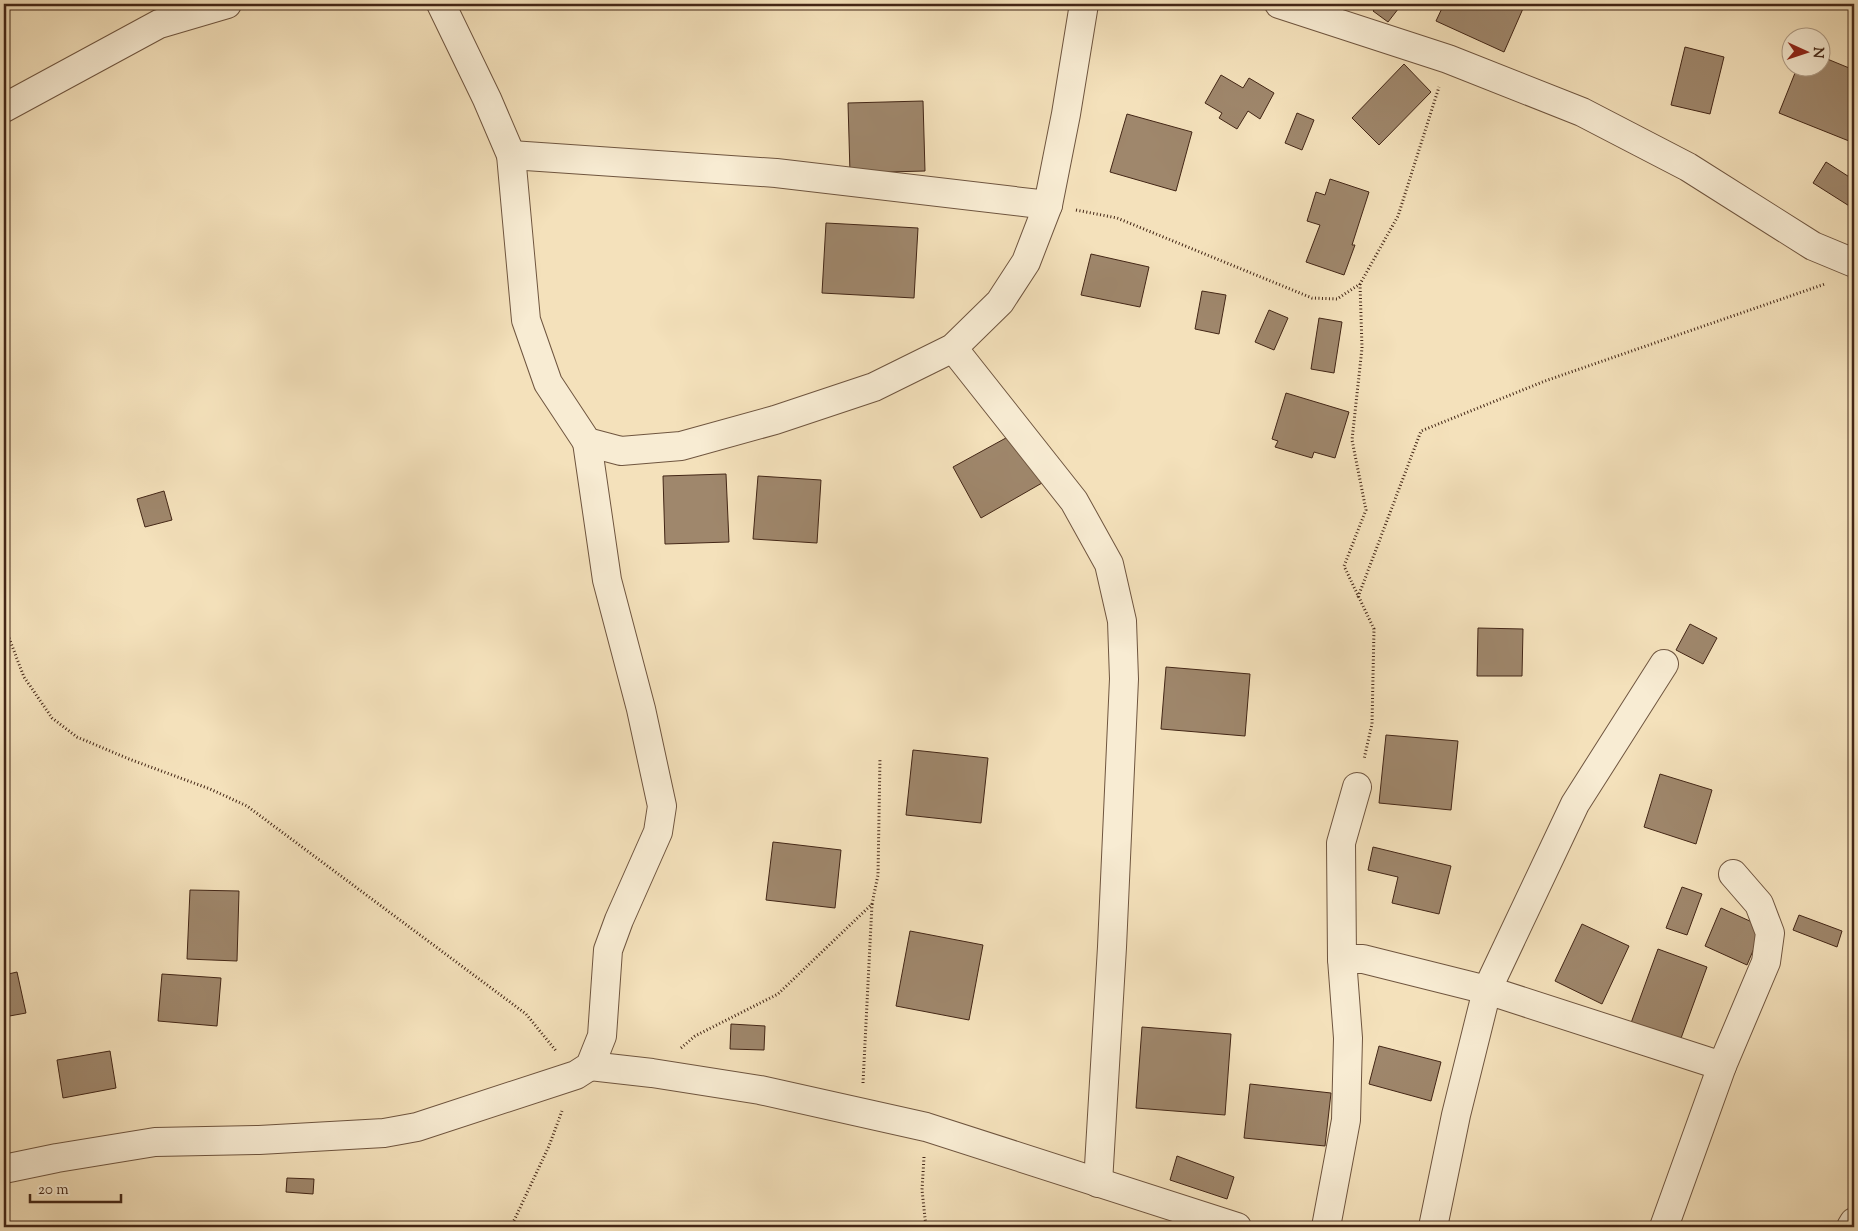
<svg xmlns="http://www.w3.org/2000/svg" width="1858" height="1231" viewBox="0 0 1858 1231" font-family="'Sorts Mill Goudy',serif">
<style>
.building{fill:#9f876c;stroke:#432616}
.lines{fill:none;stroke-linecap:round;stroke-linejoin:round}
.minor-casing{stroke:#6f553f;stroke-width:30}
.path{stroke:#432616;stroke-width:3;stroke-dasharray:1 2.5;stroke-linecap:butt}
.minor{stroke:#f8ecd3;stroke-width:28}
</style>
<rect width="100%" height="100%" fill="#f4e1bb"/>
<filter id="stains"><feTurbulence type="fractalNoise" baseFrequency=".004" numOctaves="4"/><feColorMatrix values="0 0 0 0 .2 0 0 0 0 .09 0 0 0 0 .02 0 0 0 .5 -.17"/></filter>
<radialGradient id="worn" r=".72"><stop offset=".6" stop-color="#630" stop-opacity="0"/><stop offset="1" stop-color="#630" stop-opacity=".3"/></radialGradient>
<g class="building">
<polygon points="1379,4 1402,4 1388,22 1373,11"/>
<polygon points="1444,4 1525,4 1504,52 1436,21"/>
<polygon points="1685,47 1724,57 1710,114 1671,105"/>
<polygon points="1820,56 1854,70 1854,143 1779,113 1797,68 1820,68"/>
<polygon points="1404,64 1431,92 1379,145 1352,118"/>
<polygon points="1221,75 1243,88 1249,78 1274,93 1260,119 1248,111 1237,129 1219,118 1222,113 1205,103"/>
<polygon points="923,101 925,171 850,173 848,103"/>
<polygon points="1297,113 1314,120 1302,150 1285,143"/>
<polygon points="1127,114 1192,132 1176,191 1110,172"/>
<polygon points="1826,162 1854,180 1854,209 1813,183"/>
<polygon points="1330,179 1369,192 1352,245 1355,245 1344,275 1306,262 1320,225 1307,221 1316,192 1325,195"/>
<polygon points="826,223 918,228 914,298 822,293"/>
<polygon points="1091,254 1149,267 1140,307 1081,295"/>
<polygon points="1202,291 1226,295 1219,334 1195,329"/>
<polygon points="1269,310 1288,318 1274,350 1255,342"/>
<polygon points="1319,318 1342,322 1334,373 1311,369"/>
<polygon points="1286,393 1349,412 1335,458 1314,452 1312,458 1275,447 1278,441 1272,439"/>
<polygon points="1015,433 1042,483 981,518 953,467"/>
<polygon points="726,474 729,542 665,544 663,476"/>
<polygon points="758,476 821,480 817,543 753,539"/>
<polygon points="164,491 172,520 145,527 137,499"/>
<polygon points="1690,624 1717,638 1703,664 1676,650"/>
<polygon points="1478,628 1523,629 1522,676 1477,676"/>
<polygon points="1166,667 1250,674 1245,736 1161,729"/>
<polygon points="1386,735 1458,741 1451,810 1379,803"/>
<polygon points="913,750 988,758 981,823 906,815"/>
<polygon points="1660,774 1712,790 1696,844 1644,827"/>
<polygon points="773,842 841,850 835,908 766,900"/>
<polygon points="1373,847 1451,866 1439,914 1392,903 1398,877 1368,870"/>
<polygon points="1682,887 1702,894 1687,935 1666,928"/>
<polygon points="190,890 239,891 237,961 187,959"/>
<polygon points="1721,908 1763,927 1747,965 1705,946"/>
<polygon points="1799,915 1842,931 1837,947 1793,930"/>
<polygon points="1582,924 1629,946 1602,1004 1555,981"/>
<polygon points="910,931 983,945 969,1020 896,1006"/>
<polygon points="1658,949 1707,967 1680,1041 1631,1023"/>
<polygon points="17,972 26,1013 4,1017 4,975"/>
<polygon points="162,974 221,978 217,1026 158,1021"/>
<polygon points="731,1024 765,1026 764,1050 730,1049"/>
<polygon points="1142,1027 1231,1034 1225,1115 1136,1108"/>
<polygon points="1379,1046 1441,1062 1431,1101 1369,1084"/>
<polygon points="110,1051 116,1088 63,1098 57,1060"/>
<polygon points="1250,1084 1331,1093 1325,1146 1244,1138"/>
<polygon points="1177,1156 1234,1177 1227,1199 1170,1180"/>
<polygon points="287,1178 314,1179 313,1194 286,1192"/>
<polygon points="1563,1223 1589,1227 1562,1227"/>
</g>
<g class="lines">
<defs>
<g id="minor">
<polyline points="441,4 487,99 511,155 526,320 548,383 587,442 621,451 681,446 775,420 874,387 953,348 1000,302 1026,262 1048,205 1066,114 1084,4"/>
<polyline points="1279,4 1448,59 1582,112 1688,167 1813,246 1854,263"/>
<polyline points="4,108 159,24 227,4"/>
<polyline points="511,155 776,173 1048,205"/>
<polyline points="953,348 1074,501 1109,564 1122,621 1124,679 1112,947 1098,1183"/>
<polyline points="1342,959 1363,959 1487,990 1722,1066"/>
<polyline points="590,1066 652,1073 760,1090 926,1127 1237,1227"/>
<polyline points="4,1169 57,1158 155,1142 259,1140 384,1133 417,1127 576,1075 590,1066 602,1036 608,950 619,920 658,832 662,806 641,709 607,580 587,442"/>
<polyline points="1326,1227 1346,1120 1348,1038 1342,959 1341,843 1357,787"/>
<polyline points="1433,1227 1456,1115 1487,990 1575,804 1664,664"/>
<polyline points="1664,1227 1722,1066 1766,962 1770,933 1759,904 1733,874"/>
<polyline points="1851,1227 1854,1222"/>
</g>
</defs>
<use href="#minor" class="minor-casing"/>
<g class="path">
<polyline points="1076,210 1117,218 1312,298 1337,299 1360,284 1398,216 1439,87"/>
<polyline points="1360,284 1362,348 1352,440 1366,510 1344,566 1374,629 1372,724 1364,759"/>
<polyline points="1358,597 1421,431 1545,381 1825,284"/>
<polyline points="4,625 24,677 52,718 77,737 129,759 210,789 247,806 526,1014 557,1052"/>
<polyline points="681,1048 695,1036 778,994 872,904 878,875 880,758"/>
<polyline points="863,1083 872,904"/>
<polyline points="924,1157 922,1190 926,1227"/>
<polyline points="511,1227 549,1146 562,1111"/>
</g>
<use href="#minor" class="minor"/>
</g>
<rect width="1858" height="1231" fill="none" stroke="#f4e1bb" stroke-width="20"/>
<rect x="5" y="5" width="1848" height="1221" fill="none" stroke="#432616" stroke-width="2.5"/>
<rect x="10" y="10" width="1838" height="1211" fill="none" stroke="#432616"/>
<g transform="translate(1806 52) rotate(93)"><circle r="24" fill="#f8ecd3" stroke="#b09d87"/>
<path d="M0-4L9 19L0 12L-9 19Z" fill="#8f2418"/>
<text y="-8" font-size="14" font-weight="bold" text-anchor="middle" fill="#432616">N</text>
</g>
<path d="M30 1194v8h91v-8" fill="none" stroke="#432616" stroke-width="2.5"/>
<text x="38" y="1194" font-size="15" fill="#432616" stroke="#f8ecd3" stroke-width="4" paint-order="stroke">20 m</text>
<rect width="100%" height="100%" filter="url(#stains)"/>
<rect width="100%" height="100%" fill="url(#worn)"/>
</svg>
